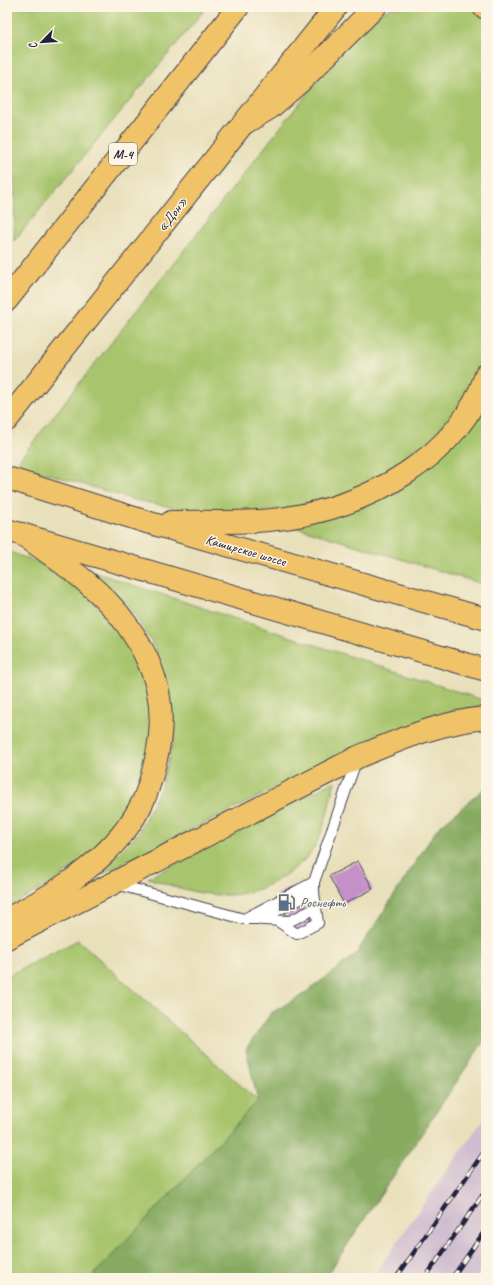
<svg xmlns="http://www.w3.org/2000/svg" width="493" height="1285" viewBox="0 0 493 1285" font-family="Caveat,sans-serif">
<style>
.industrial{fill:#cfbdcf}
.green{fill:#a8c56d;stroke:#657454}
.forest{fill:#86aa60;stroke:#54664e}
.building{fill:#c590c7}
.lines{fill:none;stroke-linecap:round;stroke-linejoin:round}
.lane-casing{stroke:#403e4e;stroke-width:12}
.primary-casing{stroke:#403e4e;stroke-width:24}
.highway-casing{stroke:#403e4e;stroke-width:24}
.lane{stroke:#fff;stroke-width:10}
.primary{stroke:#f0c369;stroke-width:22}
.highway{stroke:#f0c369;stroke-width:22}
.rail-casing{stroke:#22223b;stroke-width:4.5}
.rail{stroke:#fcf5e5;stroke-width:3;stroke-dasharray:9;stroke-linecap:butt}
.labels{text-anchor:middle;stroke-width:3;stroke-linejoin:round;paint-order:stroke}
.shield{fill:#fcf5e5;stroke:#63616e;stroke-width:1}
.shield-label{font-size:13px;font-weight:bold;fill:#22223b}
.street-label{font-size:14px;fill:#22223b;stroke:#fcf5e5}
.service-label{font-size:14px;fill:#4e5e75;stroke:#fcf5e5;text-anchor:start}
</style>
<rect width="100%" height="100%" fill="#fcf5e5"/>
<filter id="ink" filterUnits="userSpaceOnUse"><feTurbulence type="fractalNoise" baseFrequency=".025" numOctaves="2"/><feDisplacementMap in="SourceGraphic" scale="8" xChannelSelector="R" yChannelSelector="G"/><feConvolveMatrix kernelMatrix="1 2 1 2 8 2 1 2 1" color-interpolation-filters="sRGB"/></filter>
<filter id="wash" filterUnits="userSpaceOnUse"><feTurbulence type="fractalNoise" baseFrequency=".012" numOctaves="4" result="noise"/><feDisplacementMap in="SourceGraphic" scale="16" xChannelSelector="R" yChannelSelector="G"/><feGaussianBlur stdDeviation="0.9" result="paint"/><feColorMatrix in="noise" values="0 0 0 0 0 0 0 0 0 0 0 0 0 0 0 0 0 1.4 0 .05"/><feComposite in="paint" operator="in"/></filter>
<g filter="url(#wash)">
<rect width="100%" height="100%" fill="#e8e0bb"/>
<polygon class="industrial" points="486,1115 486,1263 476,1278 372,1278"/>
<g class="green">
<polygon points="7,7 207,7 14,241 15,183 7,146"/>
<path d="M394 7H466L475 10 486 22V347L481 367 470 391 432 444 402 465 340 496 303 506 258 512 226 513 185 510 135 500 16 464 313 86C336 58 359 20 394 7Z"/>
<polygon points="486,398 486,585 289,525 390,495"/>
<polygon points="7,551 42,564 76,585 118,627 143,673 153,725 142,777 130,804 119,822 102,843 83,860 53,882 7,908"/>
<polygon points="84,569 486,701 486,705 457,710 360,747 95,877 137,835 161,787 173,742 171,698 154,646 131,609"/>
<path d="M335 781C329 803 325 832 312 851 304 862 293 870 282 877 236 907 196 894 148 878Z"/>
<polygon points="78,940 258,1101 91,1278 7,1278 7,976"/>
</g>
<polygon class="forest" points="486,787 486,1038 325,1278 91,1278 258,1101 246,1049 271,1013 304,994 356,954 437,829"/>
<g id="blocks">
<g class="building">
<polygon points="358,861 373,889 344,904 329,876"/>
<polygon points="294,886 312,923 295,932 276,895"/>
</g>
</g>
</g>
<g filter="url(#ink)">
<use href="#blocks" fill-opacity="0" stroke="#403e4e" stroke-width="1"/>
<g class="lines">
<defs>
<g id="lane">
<polyline points="116,884 244,919 314,882 356,761"/>
<polyline points="244,919 260,919 314,892 314,882"/>
<polyline points="262,920 290,921 316,908 314,892"/>
<polyline points="276,920 297,934 318,923 316,908"/>
</g>
<g id="primary">
<polyline points="484,7 486,8"/>
<polyline points="243,124 270,108 302,80 375,7"/>
<polyline points="7,478 150,523 486,619"/>
<path d="M171 522C209 521 249 524 286 518 367 506 459 458 486 375"/>
<polyline points="7,530 486,670"/>
<path d="M7 919C59 892 119 855 144 799 149 787 153 772 156 759 168 708 157 667 127 625 100 587 59 561 22 534"/>
<path d="M7 938 358 757C399 740 440 722 486 718"/>
</g>
<g id="highway">
<polyline points="7,300 238,7"/>
<polyline points="7,420 336,7"/>
</g>
</defs>
<use href="#lane" class="lane-casing"/>
<use href="#primary" class="primary-casing"/>
<use href="#highway" class="highway-casing"/>
<use href="#lane" class="lane"/>
<use href="#primary" class="primary"/>
<use href="#highway" class="highway"/>
<defs>
<g id="rail">
<polyline points="396,1278 486,1149"/>
<polyline points="425,1278 486,1190"/>
<polyline points="452,1278 486,1229"/>
</g>
</defs>
<use href="#rail" class="rail-casing"/>
<use href="#rail" class="rail"/>
</g>
</g>
<defs>
<symbol id="fuel-bare" viewBox="-9 -9 18 18"><path d="M-5.5-6h7V0h2V4h1.3V-2.5L3-4.5l.8-.8L6-3V5H2.5V1h-1V6h-7ZM-4.2-4.7v3.2H.2V-4.7Z" fill="#5c6f8a" stroke="#fcf5e5" stroke-width="2.5" paint-order="stroke"/></symbol>
</defs>
<g fill-rule="evenodd">
<use href="#fuel-bare" x="274" y="890" width="25" height="25"/>
</g>
<g class="labels">
<rect class="shield" x="109" y="143" width="28" height="22" rx="3"/>
<g class="shield-label">
<text x="123" y="159">М-4</text>
</g>
<g class="street-label">
<text transform="translate(172 214) rotate(-52)" y="5">«Дон»</text>
<text transform="translate(246 550) rotate(16)" y="5">Каширское шоссе</text>
</g>
<g class="service-label">
<text x="300" y="907">Роснефть</text>
</g>
</g>
<rect width="493" height="1285" fill="none" stroke="#fcf5e5" stroke-width="24"/>
<g transform="translate(42 42) rotate(245)" stroke="#fcf5e5" stroke-width="3" paint-order="stroke">
<path d="M0-3L7 15L0 10L-7 15Z" fill="#22223b"/>
<text y="-6" font-size="11" font-weight="bold" text-anchor="middle" fill="#22223b">С</text>
</g>
</svg>
